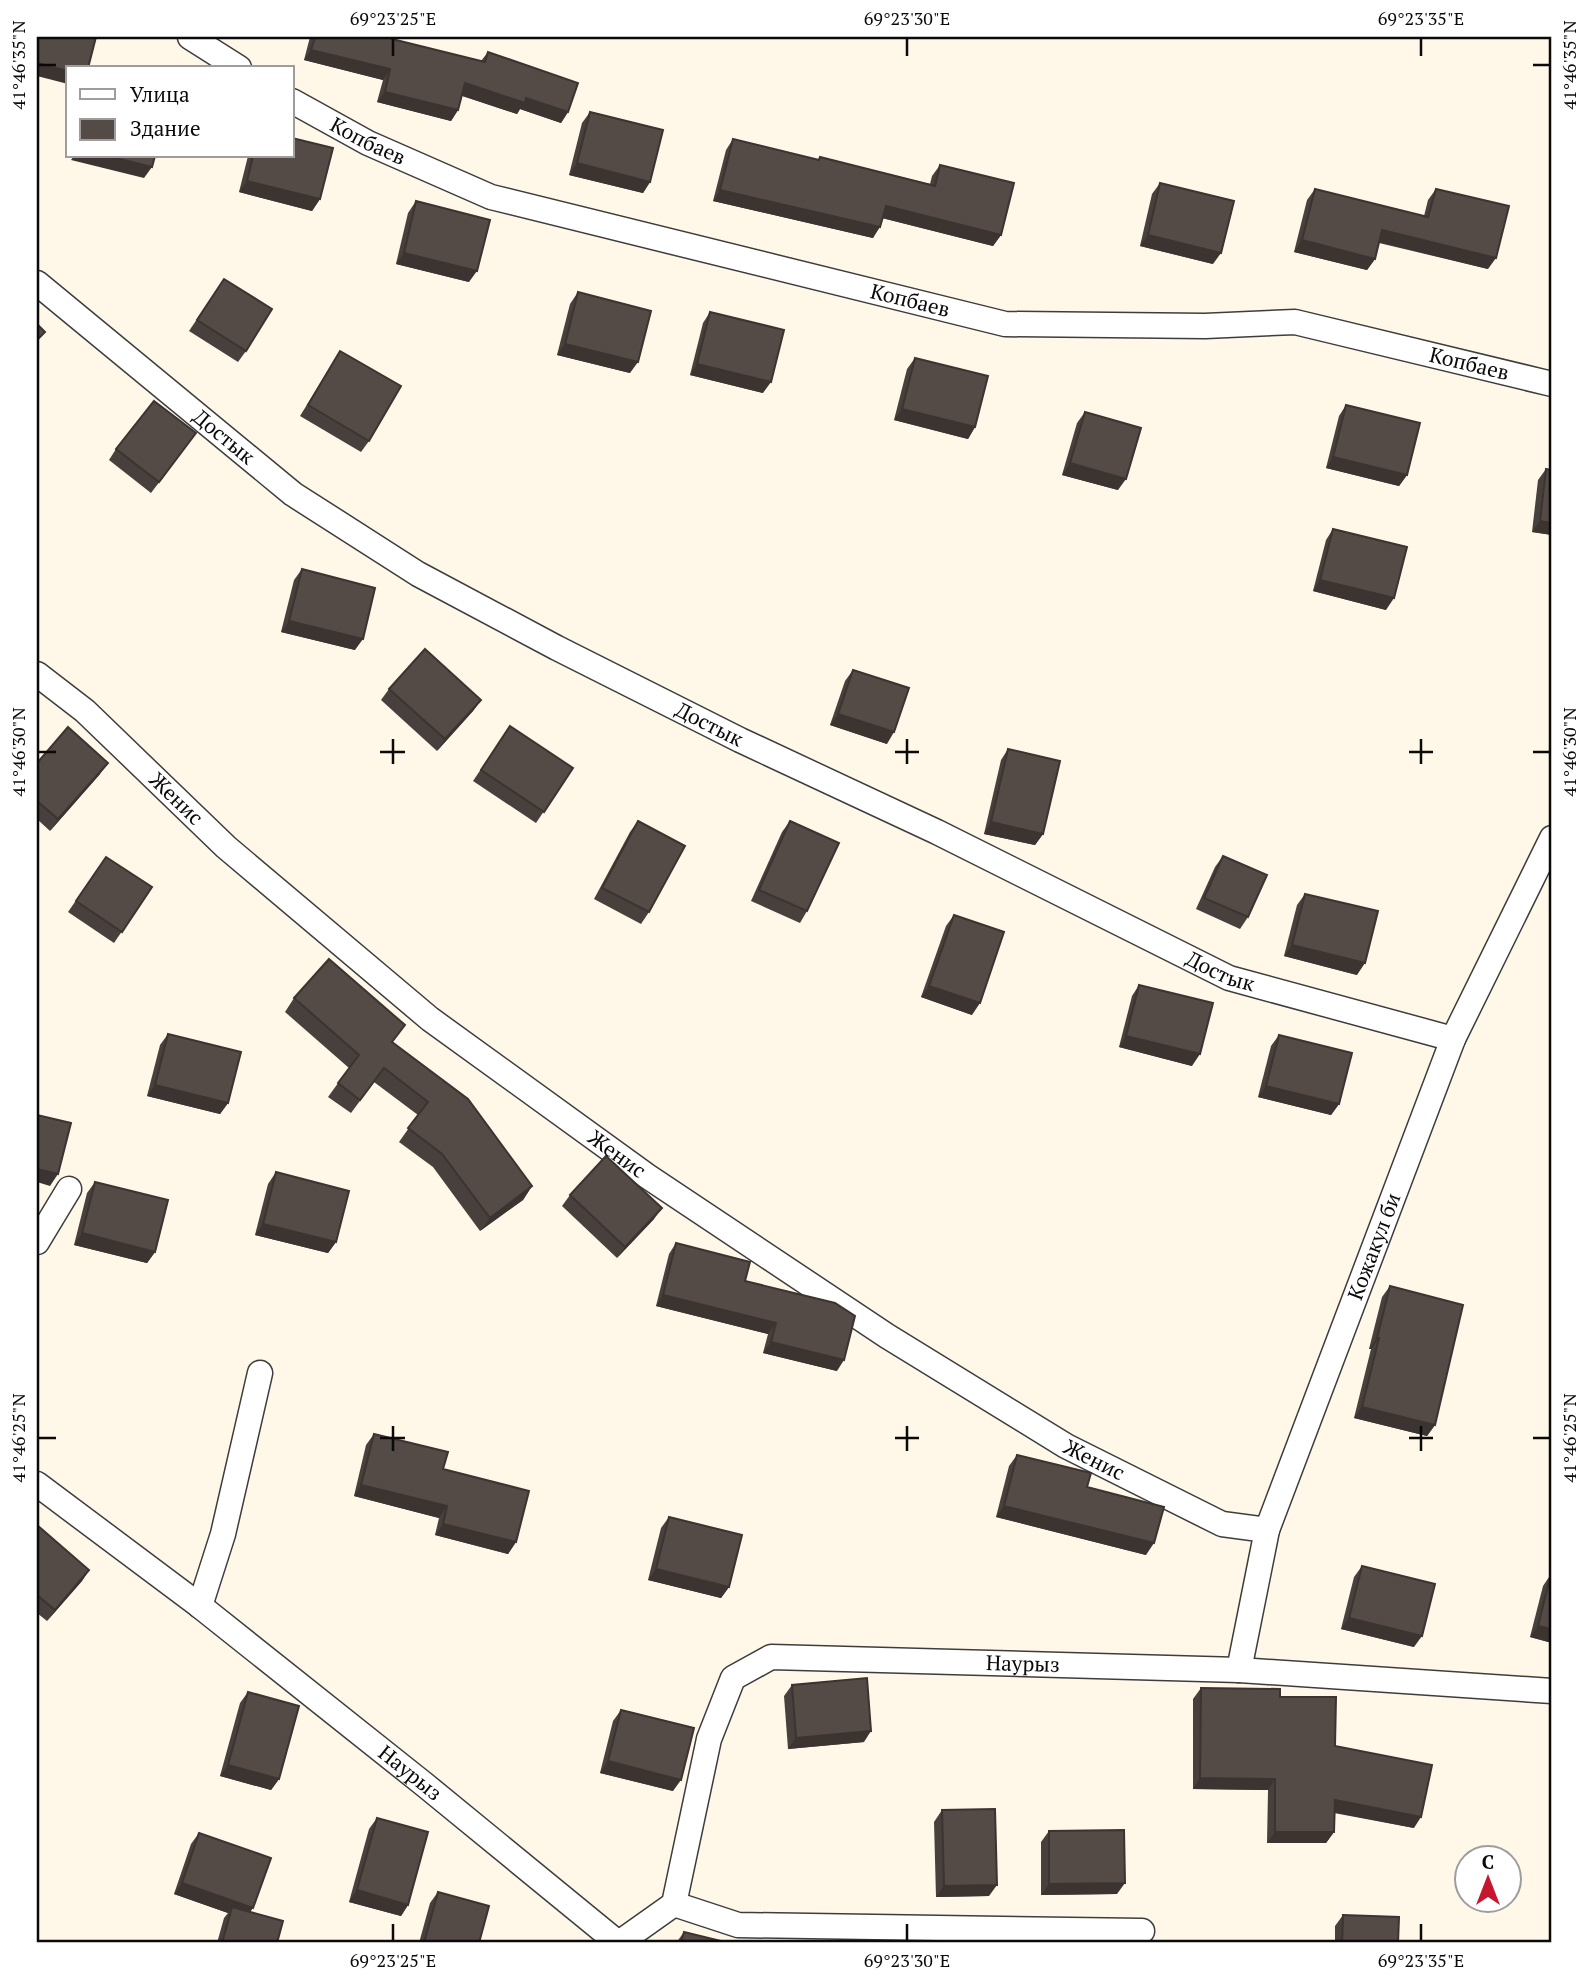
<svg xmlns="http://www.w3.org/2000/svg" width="1589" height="1980" viewBox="0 0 1589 1980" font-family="'PT Serif',serif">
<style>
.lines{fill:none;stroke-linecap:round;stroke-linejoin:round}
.street-casing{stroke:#3d3d3d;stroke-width:27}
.street{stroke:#fff;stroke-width:24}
.wall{fill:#48403c}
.shaded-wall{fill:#3b3431}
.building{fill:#544a46;stroke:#3b3431;stroke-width:2}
.ticks{fill:none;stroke:#0a0a0a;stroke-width:2.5}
.labels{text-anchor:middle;stroke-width:7;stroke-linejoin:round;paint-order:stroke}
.street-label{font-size:21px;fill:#0a0a0a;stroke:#fff}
.neatline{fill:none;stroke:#0a0a0a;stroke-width:2.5}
.ticks-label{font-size:18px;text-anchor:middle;fill:#0a0a0a}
</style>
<rect width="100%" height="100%" fill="#fff8e8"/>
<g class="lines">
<defs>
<g id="street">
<polyline points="190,37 239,68"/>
<path id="s1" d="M292 101 368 143 491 197 1005 324 1205 326 1295 322 1552 384"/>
<path id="s2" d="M37 283 293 494 418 574 557 648 740 740 937 832 1229 978 1453 1039"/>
<path id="s3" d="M37 674 85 711 226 847 430 1019 647 1176 887 1336 1066 1446 1222 1524 1267 1530"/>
<polyline points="37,1242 69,1189"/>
<path id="s4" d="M37 1484 200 1606 425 1785 618 1943"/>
<polyline points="200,1606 223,1534 260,1373"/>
<path id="s5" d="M1239 1670 1267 1530 1453 1039 1552 838"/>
<polyline points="674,1904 738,1925 1142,1931"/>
<path id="s6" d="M619 1943 674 1904 709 1739 733 1678 771 1657 1239 1670 1552 1691"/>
</g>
</defs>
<use href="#street" class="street-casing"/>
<use href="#street" class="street"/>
</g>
<g class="wall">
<polygon points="310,37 393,37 392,39 481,61 488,52 568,112 561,123 520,109 517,114 462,96 458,110 451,121 377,102 383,80 304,60"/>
<polygon points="590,112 650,182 643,193 569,175 582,123"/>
<polygon points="733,139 818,160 820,157 930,184 932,176 940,165 1001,235 993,246 882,218 873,238 713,201 726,150"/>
<polygon points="248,156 292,156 320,199 312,211 239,192"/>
<polygon points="1160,183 1213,264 1140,246 1152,194"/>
<polygon points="1315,189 1424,216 1428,200 1436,189 1488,269 1379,243 1375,259 1367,270 1294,252 1307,200"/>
<polygon points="416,201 469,282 396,264 408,213"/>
<polygon points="224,279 246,351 238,362 189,331"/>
<polygon points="578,292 630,373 557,355 570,304"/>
<polygon points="710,312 763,393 690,375 703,323"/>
<polygon points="340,351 369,441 361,452 300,416"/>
<polygon points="915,358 975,427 968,439 894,420 907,369"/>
<polygon points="1346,405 1407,475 1399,486 1326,468 1339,416"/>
<polygon points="1085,412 1118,490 1062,475 1077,423"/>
<polygon points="188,444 151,493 109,460 116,449"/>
<polygon points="1546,469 1552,535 1532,532 1538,480"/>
<polygon points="1333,529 1386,610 1313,591 1326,540"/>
<polygon points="302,569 355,650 281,632 294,580"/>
<polygon points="853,670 887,744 830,725 845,681"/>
<polygon points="389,689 481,700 473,711 437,751 381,700"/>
<polygon points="510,726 573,768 536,823 473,781"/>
<polygon points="1008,749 1043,834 1035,845 984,834 1001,760"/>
<polygon points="37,763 100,774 50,831 37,819"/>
<polygon points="638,821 649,912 641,924 594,899 630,832"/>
<polygon points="790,821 807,911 800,923 751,901 782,832"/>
<polygon points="1223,856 1248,917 1240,929 1196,909 1215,867"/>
<polygon points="106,857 152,887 114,943 68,912"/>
<polygon points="1305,894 1357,975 1284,956 1297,905"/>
<polygon points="954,915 972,1015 921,997 946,926"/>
<polygon points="1139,985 1192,1066 1119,1047 1132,996"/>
<polygon points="294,998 393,1043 532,1186 523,1200 480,1231 433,1167 399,1142 418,1115 374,1082 351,1113 328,1097 349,1068 285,1012"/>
<polygon points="168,1034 228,1103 220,1114 147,1096 160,1045"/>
<polygon points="1279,1035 1339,1104 1331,1115 1258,1097 1271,1046"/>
<polygon points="276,1172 336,1242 328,1253 255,1235 268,1184"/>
<polygon points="95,1182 155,1252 147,1263 74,1245 87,1193"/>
<polygon points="570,1195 654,1219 617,1258 562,1206"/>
<polygon points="676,1243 745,1281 837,1371 763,1353 768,1334 656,1306 669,1254"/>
<polygon points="1390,1286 1435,1425 1427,1436 1354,1418 1371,1349 1369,1349 1382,1297"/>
<polygon points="374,1434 443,1469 516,1542 508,1554 435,1535 439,1518 354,1496 366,1445"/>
<polygon points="1017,1455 1087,1487 1146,1555 996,1517 1009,1466"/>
<polygon points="669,1517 729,1587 721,1598 648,1580 661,1528"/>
<polygon points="37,1525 89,1570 82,1581 47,1621 37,1613"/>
<polygon points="1362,1566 1414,1647 1341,1629 1354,1577"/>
<polygon points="1551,1574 1552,1575 1552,1643 1530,1637 1543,1586"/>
<polygon points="792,1685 864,1742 788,1749 784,1696"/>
<polygon points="1201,1688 1280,1697 1335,1746 1414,1828 1334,1813 1334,1832 1326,1843 1267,1843 1268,1790 1193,1789 1193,1699"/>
<polygon points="248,1692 279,1779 271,1790 220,1776 240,1703"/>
<polygon points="621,1710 673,1791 600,1773 613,1721"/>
<polygon points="942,1810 989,1896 936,1897 934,1822"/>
<polygon points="377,1818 408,1905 401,1916 349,1902 369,1829"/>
<polygon points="1049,1831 1117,1894 1041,1895 1041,1842"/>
<polygon points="199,1833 251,1912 277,1943 217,1943 224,1918 228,1913 174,1894 191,1844"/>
<polygon points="438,1892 479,1943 419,1943 430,1903"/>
<polygon points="1343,1915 1398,1943 1335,1943 1335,1926"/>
<polygon points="684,1932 729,1943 676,1943"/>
</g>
<g class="shaded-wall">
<polygon points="311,50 390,69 383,80 304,60"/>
<polygon points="37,63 68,71 68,84 37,76"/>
<polygon points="465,83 526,98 568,112 561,123 520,109 517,114 457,94"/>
<polygon points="385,92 458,110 451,121 377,102"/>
<polygon points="74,156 108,156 152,167 144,178 71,160"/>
<polygon points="577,163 650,182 643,193 569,175"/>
<polygon points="247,181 320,199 312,211 239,192"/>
<polygon points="720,190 880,227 873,238 713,201"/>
<polygon points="886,206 1001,235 993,246 878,217"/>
<polygon points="1382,230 1496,258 1488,269 1375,241"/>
<polygon points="1148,235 1221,253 1213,264 1140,246"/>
<polygon points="1302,240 1375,259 1367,270 1294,252"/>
<polygon points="404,253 477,271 469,282 396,264"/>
<polygon points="565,344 638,362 630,373 557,355"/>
<polygon points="697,364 771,382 763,393 690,375"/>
<polygon points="902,409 975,427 968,439 894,420"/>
<polygon points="1333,457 1407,475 1399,486 1326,468"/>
<polygon points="1070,463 1126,479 1118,490 1062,475"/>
<polygon points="1540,521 1552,523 1552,535 1532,532"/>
<polygon points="1320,580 1394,598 1386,610 1313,591"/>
<polygon points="289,621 363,639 355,650 281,632"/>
<polygon points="481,700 473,711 437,751 445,739"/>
<polygon points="838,714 894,732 887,744 830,725"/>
<polygon points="108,763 100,774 50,831 58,819"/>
<polygon points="991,822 1043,834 1035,845 984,834"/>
<polygon points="1292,945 1365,963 1357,975 1284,956"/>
<polygon points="929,986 980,1003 972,1015 921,997"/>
<polygon points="1126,1036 1200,1054 1192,1066 1119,1047"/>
<polygon points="155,1085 228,1103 220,1114 147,1096"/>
<polygon points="1266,1086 1339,1104 1331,1115 1258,1097"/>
<polygon points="37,1169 58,1174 50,1186 37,1182"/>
<polygon points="532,1186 523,1200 480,1231 490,1218"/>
<polygon points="662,1208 654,1219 617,1258 625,1247"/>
<polygon points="263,1224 336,1242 328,1253 255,1235"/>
<polygon points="82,1233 155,1252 147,1263 74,1245"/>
<polygon points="663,1295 776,1323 768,1334 656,1306"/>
<polygon points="1377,1338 1379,1338 1371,1349 1369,1349"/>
<polygon points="771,1342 844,1360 837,1371 763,1353"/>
<polygon points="1362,1407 1435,1425 1427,1436 1354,1418"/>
<polygon points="361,1485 447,1506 439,1518 354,1496"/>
<polygon points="1004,1506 1154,1543 1146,1555 996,1517"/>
<polygon points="443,1524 516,1542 508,1554 435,1535"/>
<polygon points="656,1569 729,1587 721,1598 648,1580"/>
<polygon points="89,1570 82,1581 47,1621 55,1610"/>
<polygon points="1349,1618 1422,1636 1414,1647 1341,1629"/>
<polygon points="1538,1626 1552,1629 1552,1643 1530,1637"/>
<polygon points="871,1731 864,1742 788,1749 796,1738"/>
<polygon points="608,1761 681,1780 673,1791 600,1773"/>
<polygon points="228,1765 279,1779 271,1790 220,1776"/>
<polygon points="1200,1778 1275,1779 1268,1790 1193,1789"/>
<polygon points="1335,1800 1421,1817 1414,1828 1327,1811"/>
<polygon points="1275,1832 1334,1832 1326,1843 1267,1843"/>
<polygon points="182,1883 253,1908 245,1919 232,1907 228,1913 174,1894"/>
<polygon points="1125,1883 1117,1894 1041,1895 1049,1884"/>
<polygon points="997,1885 989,1896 936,1897 944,1886"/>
<polygon points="357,1890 408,1905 401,1916 349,1902"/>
</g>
<g class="building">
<polygon points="37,37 96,37 88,68 68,68 68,71 37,63"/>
<polygon points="315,37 393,37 392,39 485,62 488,52 578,83 568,112 526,98 525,103 465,83 458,110 385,92 390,69 311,50"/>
<polygon points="590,112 663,130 650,182 577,163"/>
<polygon points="292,138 333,148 320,199 247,181 253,156 292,156"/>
<polygon points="733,139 819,160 820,157 935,186 940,165 1014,183 1001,235 886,206 880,227 720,190"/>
<polygon points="108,156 155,156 152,167"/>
<polygon points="1160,183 1234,201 1221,253 1148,235"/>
<polygon points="1315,189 1428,217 1436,189 1509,206 1496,258 1382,230 1375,259 1302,240"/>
<polygon points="416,201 490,220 477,271 404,253"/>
<polygon points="224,279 272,309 246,351 197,320"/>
<polygon points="578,292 651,311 638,362 565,344"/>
<polygon points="710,312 784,330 771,382 697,364"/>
<polygon points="37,324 45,332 37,340"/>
<polygon points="340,351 401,386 369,441 308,405"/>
<polygon points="915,358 988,376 975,427 902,409"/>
<polygon points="154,401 196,433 159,482 116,449"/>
<polygon points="1346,405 1420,423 1407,475 1333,457"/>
<polygon points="1085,412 1141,428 1126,479 1070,463"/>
<polygon points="1546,469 1552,470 1552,523 1540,521"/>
<polygon points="1333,529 1407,547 1394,598 1320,580"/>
<polygon points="302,569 375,588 363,639 289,621"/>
<polygon points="425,649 481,700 445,739 389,689"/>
<polygon points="853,670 909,688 894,732 838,714"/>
<polygon points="510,726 573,768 544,812 481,770"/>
<polygon points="68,727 108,763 58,819 37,801 37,763"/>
<polygon points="1008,749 1060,761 1043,834 991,822"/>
<polygon points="638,821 685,846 649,912 602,888"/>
<polygon points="790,821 839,843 807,911 759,890"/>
<polygon points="1223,856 1267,875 1248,917 1204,898"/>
<polygon points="106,857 152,887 122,932 76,901"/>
<polygon points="1305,894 1378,911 1365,963 1292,945"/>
<polygon points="954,915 1004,932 980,1003 929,986"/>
<polygon points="329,959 405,1025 392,1042 468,1099 532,1186 490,1218 442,1154 408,1128 428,1102 384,1068 360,1100 338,1083 359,1055 294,998"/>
<polygon points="1139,985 1213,1003 1200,1054 1126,1036"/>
<polygon points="168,1034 241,1052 228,1103 155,1085"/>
<polygon points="1279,1035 1352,1053 1339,1104 1266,1086"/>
<polygon points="37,1115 71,1123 58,1174 37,1169"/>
<polygon points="606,1156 662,1208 625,1247 570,1195"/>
<polygon points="276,1172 349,1191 336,1242 263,1224"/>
<polygon points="95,1182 168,1200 155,1252 82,1233"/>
<polygon points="676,1243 750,1262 745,1281 835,1303 855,1316 844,1360 771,1342 776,1323 663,1295"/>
<polygon points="1390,1286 1463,1305 1435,1425 1362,1407 1379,1338 1377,1338"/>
<polygon points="374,1434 448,1452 443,1469 529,1491 516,1542 443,1524 447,1506 361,1485"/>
<polygon points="1017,1455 1091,1473 1087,1487 1164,1507 1154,1543 1004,1506"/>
<polygon points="669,1517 742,1535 729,1587 656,1569"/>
<polygon points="37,1525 89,1570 55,1610 37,1595"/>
<polygon points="1362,1566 1435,1584 1422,1636 1349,1618"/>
<polygon points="1551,1574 1552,1575 1552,1629 1538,1626"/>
<polygon points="867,1678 871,1731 796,1738 792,1685"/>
<polygon points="1201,1688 1280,1689 1280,1697 1336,1697 1335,1746 1432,1765 1421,1817 1335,1800 1334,1832 1275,1832 1275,1779 1200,1778"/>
<polygon points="248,1692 299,1706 279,1779 228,1765"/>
<polygon points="621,1710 694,1728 681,1780 608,1761"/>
<polygon points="995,1809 997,1885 944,1886 942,1810"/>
<polygon points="377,1818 428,1832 408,1905 357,1890"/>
<polygon points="1124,1830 1125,1883 1049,1884 1049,1831"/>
<polygon points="199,1833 271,1858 253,1908 182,1883"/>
<polygon points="438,1892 489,1906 479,1943 424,1943"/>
<polygon points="232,1907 283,1921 277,1943 222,1943"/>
<polygon points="1343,1915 1399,1917 1398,1943 1342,1943"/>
<polygon points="684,1932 729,1943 681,1943"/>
</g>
<path class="ticks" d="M393 38V56M907 38V56M1421 38V56M38 65H56M1533 65H1550M393 739V764M907 739V764M1421 739V764M38 752H56M380 752H405M895 752H919M1409 752H1433M1533 752H1550M393 1426V1451M907 1426V1451M1421 1426V1451M38 1438H56M380 1438H405M895 1438H919M1409 1438H1433M1533 1438H1550M393 1924V1941M907 1924V1941M1421 1924V1941"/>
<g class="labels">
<g class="street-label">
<text dy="7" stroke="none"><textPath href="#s1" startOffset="86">Копбаев</textPath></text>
<text dy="7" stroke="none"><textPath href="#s1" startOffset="653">Копбаев</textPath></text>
<text dy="7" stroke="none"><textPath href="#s1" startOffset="1220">Копбаев</textPath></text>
<text dy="7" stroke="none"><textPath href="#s2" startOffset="242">Достык</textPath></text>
<text dy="7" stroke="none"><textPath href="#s2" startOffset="808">Достык</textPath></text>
<text dy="7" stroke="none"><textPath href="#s3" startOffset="187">Женис</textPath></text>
<text dy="7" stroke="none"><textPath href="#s2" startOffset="1376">Достык</textPath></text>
<text dy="7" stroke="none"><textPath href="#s3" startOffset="754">Женис</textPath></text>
<text dy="7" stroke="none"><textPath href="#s5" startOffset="446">Кожакул би</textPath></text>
<text dy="7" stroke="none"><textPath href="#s3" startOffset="1321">Женис</textPath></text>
<text dy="7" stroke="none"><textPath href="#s6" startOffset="597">Наурыз</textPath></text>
<text dy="7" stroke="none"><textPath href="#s4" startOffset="472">Наурыз</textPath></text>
</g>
</g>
<rect width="1589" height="1980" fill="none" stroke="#ffffff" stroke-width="77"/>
<rect x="66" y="66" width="228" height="91" fill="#ffffff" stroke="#9d9d9d" stroke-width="2"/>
<rect x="80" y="89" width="35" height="10" fill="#ffffff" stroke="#9d9d9d" stroke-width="2"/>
<text x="130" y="102" font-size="21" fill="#0a0a0a">Улица</text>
<rect x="80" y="119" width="35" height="21" fill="#544a46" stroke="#9d9d9d" stroke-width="2"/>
<text x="130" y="136" font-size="21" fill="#0a0a0a">Здание</text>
<g transform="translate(1488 1879)"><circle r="33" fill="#ffffff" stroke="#9d9d9d" stroke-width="2"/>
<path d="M0-5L12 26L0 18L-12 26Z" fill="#c5182f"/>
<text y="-10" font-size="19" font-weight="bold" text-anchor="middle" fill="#0a0a0a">С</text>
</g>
<rect x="38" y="38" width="1512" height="1903" class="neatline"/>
<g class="ticks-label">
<text x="393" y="25">69°23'25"E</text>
<text x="907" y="25">69°23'30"E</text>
<text x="1421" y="25">69°23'35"E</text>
<text transform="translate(19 65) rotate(-90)" y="6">41°46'35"N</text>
<text transform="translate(1570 65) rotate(-90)" y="6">41°46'35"N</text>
<text transform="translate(19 752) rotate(-90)" y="6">41°46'30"N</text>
<text transform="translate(1570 752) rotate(-90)" y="6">41°46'30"N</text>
<text transform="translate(19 1438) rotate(-90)" y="6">41°46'25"N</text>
<text transform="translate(1570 1438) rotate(-90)" y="6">41°46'25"N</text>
<text x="393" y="1967">69°23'25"E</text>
<text x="907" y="1967">69°23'30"E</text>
<text x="1421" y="1967">69°23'35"E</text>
</g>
</svg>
